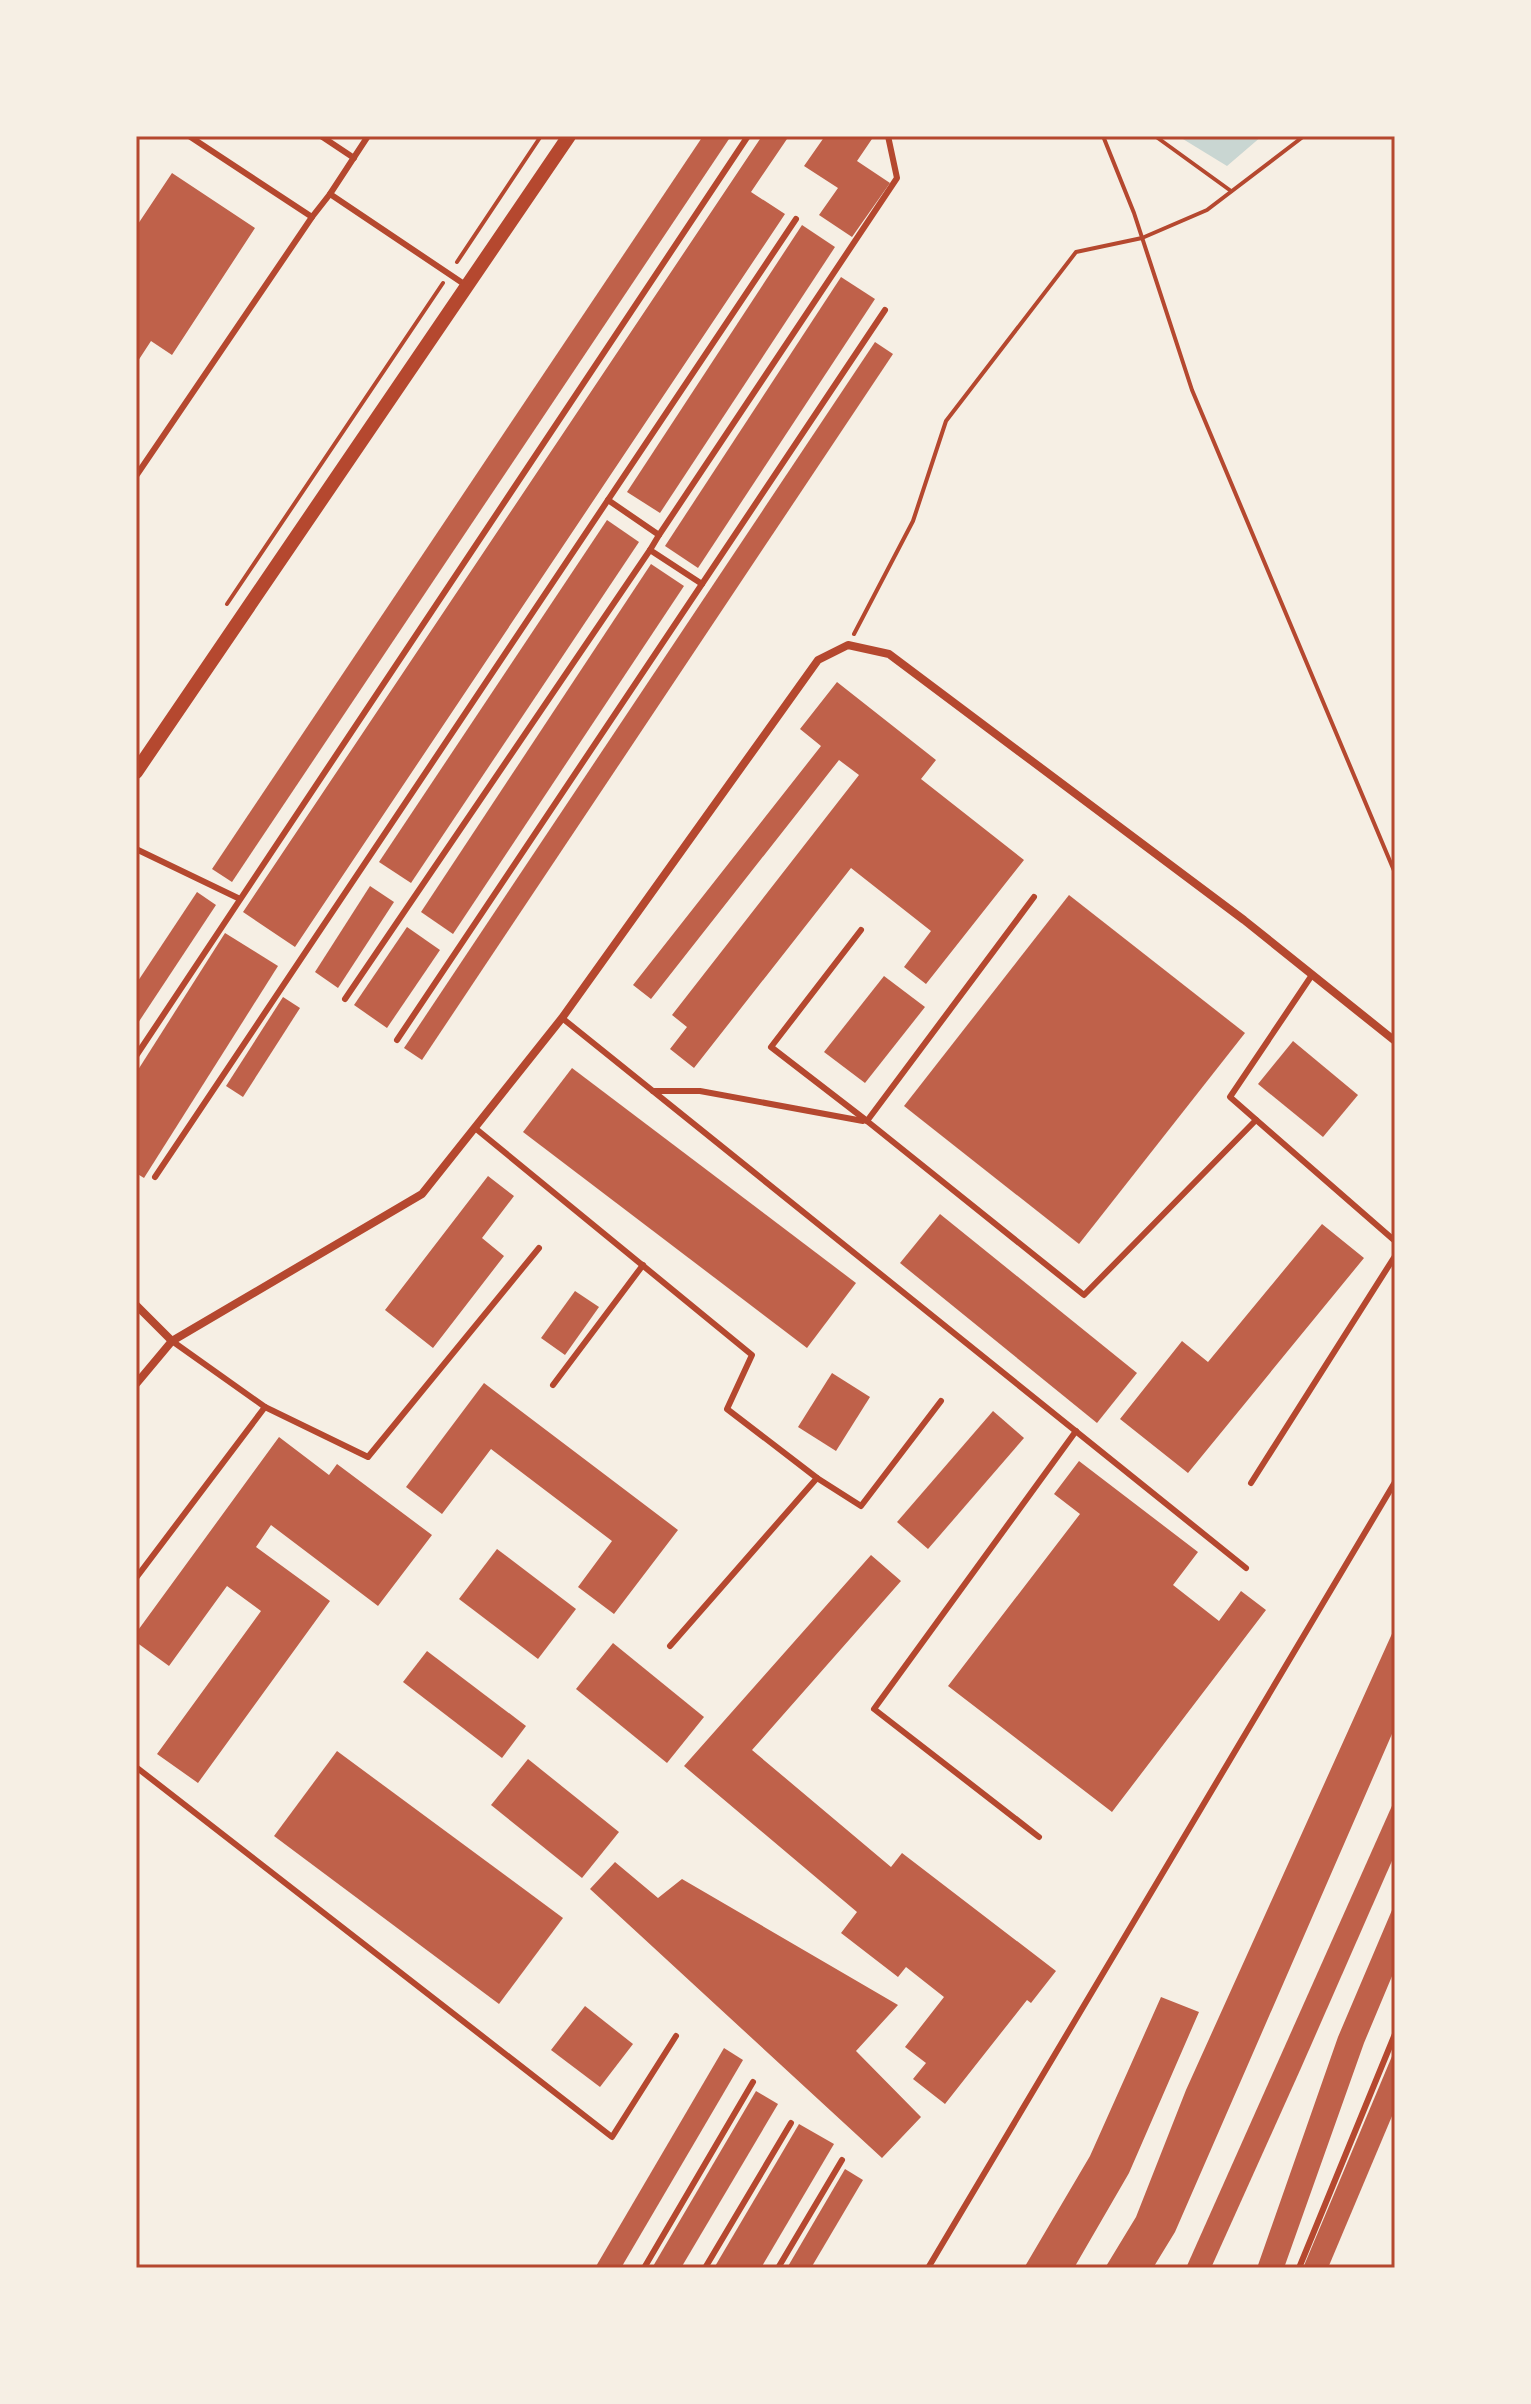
<svg xmlns="http://www.w3.org/2000/svg" width="1531" height="2404" viewBox="0 0 1531 2404" font-family="'Open Sans',sans-serif">
<style>
.water{fill:#c9d6d2}
.building{fill:#bf614a}
.lines{fill:none;stroke-linecap:round;stroke-linejoin:round}
.path{stroke:#b5482f;stroke-width:4}
.service{stroke:#b5482f;stroke-width:6}
.minor{stroke:#b5482f;stroke-width:8}
.tertiary{stroke:#b5482f;stroke-width:14}
.neatline{fill:none;stroke:#b5482f;stroke-width:3}
</style>
<rect width="100%" height="100%" fill="#f6efe4"/>
<polygon class="water" points="1178,136 1262,136 1227,166"/>
<g class="building">
<polygon points="703,136 731,136 232,882 212,869"/>
<polygon points="762,136 789,136 751,192 785,214 295,947 243,912"/>
<polygon points="825,136 874,136 857,161 890,183 852,237 819,215 838,188 804,166"/>
<polygon points="172,173 255,228 172,355 151,341 136,364 136,227"/>
<polygon points="802,225 835,247 660,513 627,492"/>
<polygon points="841,277 875,299 698,568 665,546"/>
<polygon points="875,342 893,354 422,1060 404,1048"/>
<polygon points="607,520 639,542 411,883 379,862"/>
<polygon points="651,564 684,586 453,934 421,912"/>
<polygon points="837,682 936,760 921,779 1024,860 926,984 904,967 931,931 851,868 694,1068 670,1049 687,1027 672,1015 859,775 839,760 651,999 633,985 821,746 800,729"/>
<polygon points="370,886 394,902 338,988 315,972"/>
<polygon points="197,892 216,905 136,1026 136,984"/>
<polygon points="1069,895 1245,1033 1079,1244 904,1106"/>
<polygon points="407,927 440,950 387,1028 354,1005"/>
<polygon points="225,933 278,966 144,1178 136,1173 136,1073"/>
<polygon points="884,976 925,1007 865,1083 824,1052"/>
<polygon points="283,997 300,1008 243,1097 226,1086"/>
<polygon points="1293,1041 1358,1095 1323,1137 1258,1084"/>
<polygon points="572,1068 856,1283 807,1348 523,1132"/>
<polygon points="488,1176 514,1196 482,1238 504,1256 433,1348 385,1310"/>
<polygon points="940,1214 1137,1373 1097,1423 900,1263"/>
<polygon points="1322,1224 1364,1258 1188,1473 1120,1419 1182,1341 1208,1362"/>
<polygon points="575,1291 599,1307 565,1355 541,1338"/>
<polygon points="832,1373 870,1397 836,1451 798,1427"/>
<polygon points="484,1383 678,1530 614,1614 578,1587 612,1541 491,1449 442,1514 406,1487"/>
<polygon points="993,1411 1024,1438 928,1549 897,1522"/>
<polygon points="279,1437 329,1475 337,1464 432,1535 378,1606 271,1525 256,1547 330,1601 198,1783 157,1754 261,1611 227,1586 169,1666 136,1642 136,1633"/>
<polygon points="1079,1461 1198,1552 1173,1585 1219,1621 1241,1591 1266,1610 1112,1812 948,1686 1080,1514 1054,1494"/>
<polygon points="497,1549 576,1609 538,1659 459,1599"/>
<polygon points="871,1555 901,1581 752,1750 891,1867 902,1853 1056,1971 1031,2003 1027,2000 945,2104 913,2079 926,2063 905,2047 944,1997 906,1967 898,1977 841,1933 857,1912 684,1766"/>
<polygon points="1395,1627 1395,1727 1175,2232 1153,2268 1105,2268 1136,2217 1186,2090"/>
<polygon points="613,1643 704,1717 667,1763 576,1689"/>
<polygon points="427,1651 526,1726 502,1758 403,1682"/>
<polygon points="337,1751 563,1918 499,2004 274,1836"/>
<polygon points="528,1759 619,1832 582,1878 491,1805"/>
<polygon points="1395,1799 1395,1854 1301,2068 1211,2268 1186,2268"/>
<polygon points="615,1862 658,1898 682,1879 898,2005 856,2051 921,2117 882,2158 590,1889"/>
<polygon points="1395,1903 1395,1969 1364,2043 1284,2268 1257,2268 1338,2037"/>
<polygon points="1161,1997 1199,2012 1129,2173 1074,2268 1024,2268 1090,2156"/>
<polygon points="585,2006 633,2044 600,2087 551,2050"/>
<polygon points="724,2048 743,2060 621,2268 595,2268"/>
<polygon points="1395,2049 1395,2109 1328,2268 1303,2268"/>
<polygon points="756,2091 778,2104 681,2268 652,2268"/>
<polygon points="799,2124 834,2144 761,2268 714,2268"/>
<polygon points="845,2169 863,2180 811,2268 787,2268"/>
</g>
<g class="lines">
<g class="path">
<polyline points="1103,136 1134,213 1192,390 1395,873"/>
<polyline points="1155,136 1231,191"/>
<polyline points="457,262 541,136"/>
<polyline points="227,604 443,283"/>
<polyline points="854,634 913,521 946,421 1076,252 1142,238 1207,210 1304,136"/>
</g>
<g class="service">
<polyline points="189,136 312,217 330,194"/>
<polyline points="321,136 354,158"/>
<polyline points="368,136 330,194 467,286"/>
<polyline points="136,137 137,136"/>
<polyline points="136,476 312,217"/>
<polyline points="608,500 659,535 650,550 702,584 885,310"/>
<polyline points="659,535 897,178 888,136"/>
<polyline points="136,849 240,899"/>
<polyline points="1034,897 867,1121 1084,1295 1256,1120"/>
<polyline points="861,930 771,1047 867,1121"/>
<polyline points="1312,975 1230,1097 1395,1241"/>
<polyline points="345,999 650,550"/>
<polyline points="562,1018 1246,1568"/>
<polyline points="397,1040 702,584"/>
<polyline points="136,1056 748,136"/>
<polyline points="653,1091 700,1091 863,1121"/>
<polyline points="475,1128 752,1355 727,1409 817,1478 670,1646"/>
<polyline points="155,1177 796,219"/>
<polyline points="553,1385 643,1265"/>
<polyline points="265,1407 368,1457 539,1248"/>
<polyline points="817,1478 861,1506 941,1401"/>
<polyline points="1251,1483 1395,1256"/>
<polyline points="136,1578 265,1407 172,1341"/>
<polyline points="136,1767 612,2137 676,2036"/>
<polyline points="1039,1837 874,1709 1076,1431"/>
<polyline points="644,2268 753,2082"/>
<polyline points="705,2268 791,2123"/>
<polyline points="778,2268 842,2160"/>
<polyline points="928,2268 1395,1482"/>
<polyline points="1299,2268 1395,2034"/>
</g>
<g class="minor">
<polyline points="136,1305 172,1341"/>
<polyline points="136,1384 172,1341 422,1194 562,1018 818,660 848,645 889,654 1244,920 1395,1041"/>
</g>
<polyline class="tertiary" points="136,772 569,136"/>
</g>
<rect width="1531" height="2404" fill="none" stroke="#f6efe4" stroke-width="276"/>
<rect x="138" y="138" width="1255" height="2128" class="neatline"/>
</svg>
